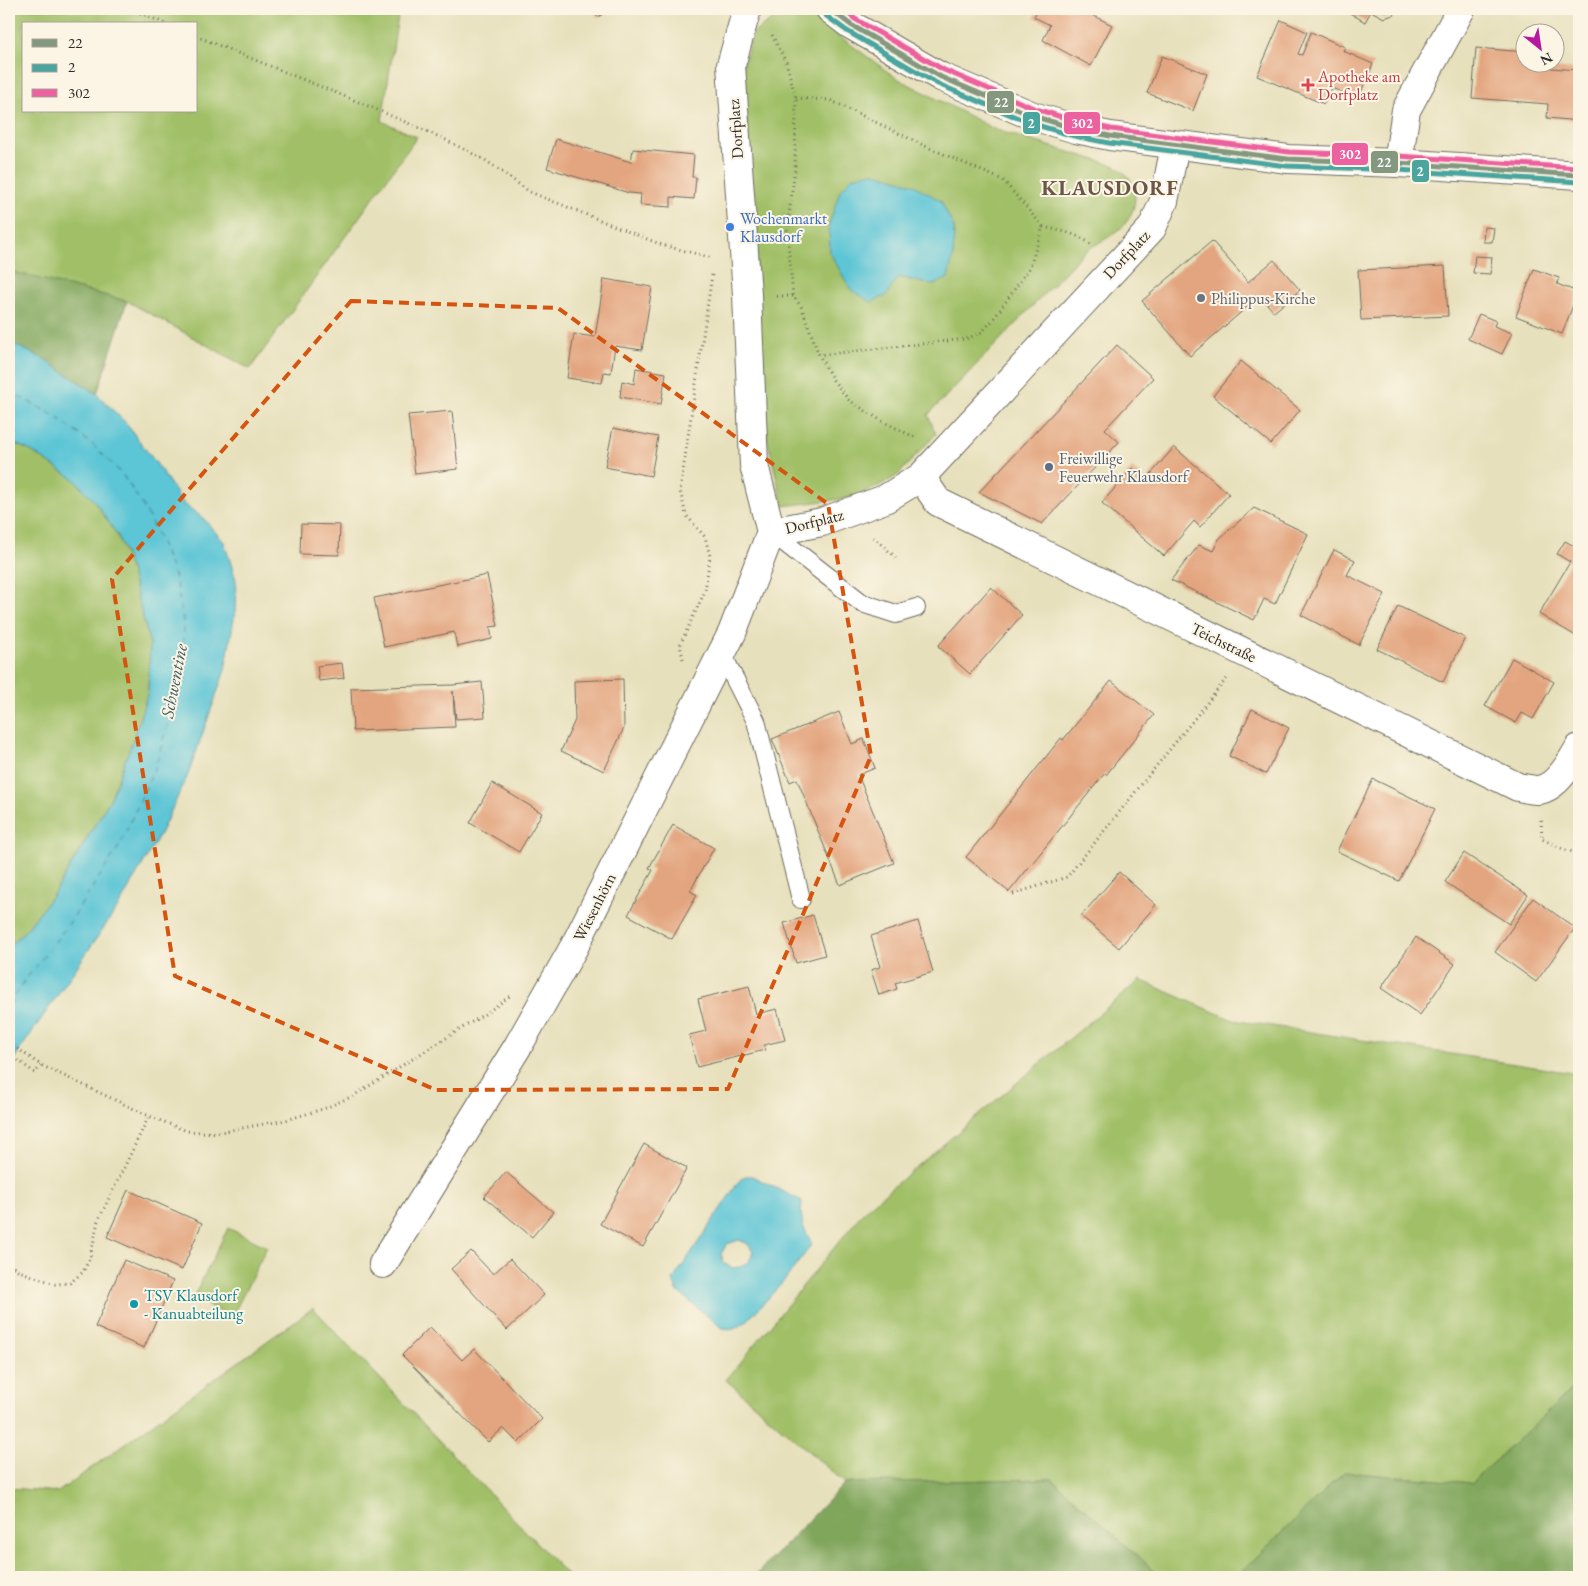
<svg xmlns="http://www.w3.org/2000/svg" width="1588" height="1586" viewBox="0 0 1588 1586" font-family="'EB Garamond',serif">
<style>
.green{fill:#a0bf66;stroke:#667548;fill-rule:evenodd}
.forest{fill:#80a65b;stroke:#566843}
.water{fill:#5bc5d6;stroke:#437880;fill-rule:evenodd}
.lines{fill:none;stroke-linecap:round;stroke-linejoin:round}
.ferry{stroke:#39595e;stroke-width:1;stroke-dasharray:6 5;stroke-linecap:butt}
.building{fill:#e3a57f}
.lane-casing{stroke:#6d6a5e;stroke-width:20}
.street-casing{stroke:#6d6a5e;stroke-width:30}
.secondary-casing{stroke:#6d6a5e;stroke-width:30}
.path{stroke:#6d6a5e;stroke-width:3;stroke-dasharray:1 4;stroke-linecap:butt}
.lane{stroke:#fff;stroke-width:18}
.street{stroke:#fff;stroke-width:28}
.secondary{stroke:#fff;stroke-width:28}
.bus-1-casing{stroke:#fcf5e5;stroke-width:9}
.bus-2-casing{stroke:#fcf5e5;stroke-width:9}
.bus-3-casing{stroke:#fcf5e5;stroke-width:9}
.bus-1{stroke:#849880;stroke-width:5}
.bus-2{stroke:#4aa59f;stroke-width:5}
.bus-3{stroke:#ec619f;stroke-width:5}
.marked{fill:none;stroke:#d5540f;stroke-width:4;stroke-dasharray:10 6;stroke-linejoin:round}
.health-dot{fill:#e0444e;stroke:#fcf5e5;stroke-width:2}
.shop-dot{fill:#3f7fe0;stroke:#fcf5e5;stroke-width:2}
.worship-dot{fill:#6b7280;stroke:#fcf5e5;stroke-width:2}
.service-dot{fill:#5c6f8a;stroke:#fcf5e5;stroke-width:2}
.culture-dot{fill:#0f9aa8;stroke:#fcf5e5;stroke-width:2}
.labels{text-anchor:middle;stroke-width:4;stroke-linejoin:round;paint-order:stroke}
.health-label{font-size:16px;fill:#be3a42;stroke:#fcf5e5;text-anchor:start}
.street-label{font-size:16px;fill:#2b2b2b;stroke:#fcf5e5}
.shop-label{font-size:16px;fill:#366cbe;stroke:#fcf5e5;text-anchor:start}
.worship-label{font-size:16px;fill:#5b616d;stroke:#fcf5e5;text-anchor:start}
.service-label{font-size:16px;fill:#4e5e75;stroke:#fcf5e5;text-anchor:start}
.culture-label{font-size:16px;fill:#0d838f;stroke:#fcf5e5;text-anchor:start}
.water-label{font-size:18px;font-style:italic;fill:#39595e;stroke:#fcf5e5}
.district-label{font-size:21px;font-weight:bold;letter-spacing:1px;fill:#6b5648;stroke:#fcf5e5}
.line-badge{stroke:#fcf5e5;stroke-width:2}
.badge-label{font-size:14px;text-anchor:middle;font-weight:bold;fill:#fff}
</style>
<rect width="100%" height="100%" fill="#fcf5e5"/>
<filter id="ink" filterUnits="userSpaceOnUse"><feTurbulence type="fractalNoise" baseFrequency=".02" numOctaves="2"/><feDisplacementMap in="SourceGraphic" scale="10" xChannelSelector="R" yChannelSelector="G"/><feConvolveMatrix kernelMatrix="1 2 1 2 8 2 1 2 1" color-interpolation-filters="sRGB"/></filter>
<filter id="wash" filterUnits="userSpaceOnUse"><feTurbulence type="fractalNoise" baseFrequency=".0096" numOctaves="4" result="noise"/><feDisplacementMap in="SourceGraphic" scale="20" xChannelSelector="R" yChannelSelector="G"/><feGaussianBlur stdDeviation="1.12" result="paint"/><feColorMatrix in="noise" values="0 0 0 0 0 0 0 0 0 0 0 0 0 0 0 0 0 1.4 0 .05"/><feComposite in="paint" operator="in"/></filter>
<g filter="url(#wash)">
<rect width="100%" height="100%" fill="#e7e0bc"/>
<g class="green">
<path d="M9 9H399L382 121 417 137 250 369 127 301 9 271ZM24 24H196V111H24Z"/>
<path d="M788 9 808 13 895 77 996 130 1116 166C1120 170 1127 174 1130 179 1140 195 1134 217 1120 229 1103 243 1084 247 1071 266L928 415 936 434 897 476 857 497 783 506 767 437 743 65 753 33ZM941 201 954 228 953 257 934 285 898 277Z"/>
<polygon points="9,441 31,451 75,480 95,502 118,536 129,565 150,644 148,692 134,737 110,800 55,892 27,929 9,946"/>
<polygon points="1140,980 1233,1020 1579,1074 1579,1383 1471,1483 1344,1472 1236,1577 1161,1577 1052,1479 845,1483 726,1380 865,1210"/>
<polygon points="228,1228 267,1247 232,1317 193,1298"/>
<polygon points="313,1308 569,1577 9,1577 9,1488 58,1492"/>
</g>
<g class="forest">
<polygon points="9,271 127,301 97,394 42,358 9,342"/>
<polygon points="1579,1383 1579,1577 1236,1577 1344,1472 1471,1483"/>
<polygon points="1052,1479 1161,1577 754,1577 845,1483"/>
</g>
<g class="water">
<polygon points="872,172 912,184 941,201 954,228 953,257 948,278 934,285 898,277 886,296 871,302 851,290 830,253 829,225 840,191 853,177"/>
<polygon points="9,342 42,358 97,394 125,422 156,463 184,504 203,518 224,542 236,580 235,613 225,670 188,775 161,832 120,904 9,1066 9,946 27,929 55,892 110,800 134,737 148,692 150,644 129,565 118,536 95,502 75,480 31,451 9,441"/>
<path d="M745 1176H752L802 1201 801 1212 803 1226 812 1244 785 1280 746 1322 734 1329 722 1328 677 1291 673 1280 739 1181ZM739 1240 748 1244 753 1252C749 1265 744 1267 731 1268L724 1263 721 1254 727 1244Z"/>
</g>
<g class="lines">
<polyline class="ferry" points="9,391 55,416 93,445 122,474 142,504 159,538 175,578 183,618 184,653 176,694 156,765 120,845 68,925 25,980 9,1006"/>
</g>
<g id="blocks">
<g class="building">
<polygon points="592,9 610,9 598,17"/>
<polygon points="1038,9 1080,9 1112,25 1091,66 1043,40 1050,25 1034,17"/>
<polygon points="1343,9 1396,9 1393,15 1384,18 1371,11 1365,22"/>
<polygon points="1281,20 1307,32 1298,54 1302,55 1311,32 1345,47 1343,51 1373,64 1358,99 1332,88 1324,104 1257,76"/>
<polygon points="1476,48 1526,52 1526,62 1551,62 1551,68 1579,70 1579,121 1547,118 1548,104 1472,98"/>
<polygon points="1162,56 1207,74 1193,111 1147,93"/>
<polygon points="556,139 631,162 633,149 694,155 692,177 696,177 694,199 671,197 671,207 640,205 641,194 629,193 547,168"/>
<polygon points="1484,227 1494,228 1492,242 1483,242"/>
<polygon points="1212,241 1248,282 1274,260 1300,290 1274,312 1260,296 1190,356 1142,301"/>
<polygon points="1475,256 1492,257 1490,274 1473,273"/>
<polygon points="1445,266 1448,316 1361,320 1358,270"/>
<polygon points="1534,269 1559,278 1557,284 1578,292 1562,334 1516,316"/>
<polygon points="604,279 652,287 642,350 615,346 611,373 604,372 602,383 567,378 574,334 595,337"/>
<polygon points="1479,314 1496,321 1494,326 1512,333 1502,354 1468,339"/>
<polygon points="1117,345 1153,378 1105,429 1119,442 1042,524 979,492"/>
<polygon points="1241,361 1300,410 1271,444 1213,396"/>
<polygon points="636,368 666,373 661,404 620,397 622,381 634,384"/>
<polygon points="452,411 458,469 415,474 408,415"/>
<polygon points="613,428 658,437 651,476 605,467"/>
<polygon points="1174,447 1229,494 1200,527 1194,521 1164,556 1102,503 1132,468 1146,480"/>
<polygon points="1254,508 1308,534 1275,604 1264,599 1254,620 1171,580 1199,545 1213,551 1219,539"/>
<polygon points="301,524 340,525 339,555 300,554"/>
<polygon points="1565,541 1576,547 1579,541 1579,638 1539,614 1570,562 1557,554"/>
<polygon points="1334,550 1355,560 1347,575 1385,594 1359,645 1301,615"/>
<polygon points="487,575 498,626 490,627 492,639 457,647 454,632 384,647 374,598"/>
<polygon points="991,587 1022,615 970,674 938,646"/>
<polygon points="1398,606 1465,638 1443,682 1377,649"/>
<polygon points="1512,658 1554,682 1533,719 1522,713 1516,723 1485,706"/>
<polygon points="342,663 344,678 319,681 317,666"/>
<polygon points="623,679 624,728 604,771 561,751 575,720 574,681"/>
<polygon points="1111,681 1154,715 1106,775 1105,773 1009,892 966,857 1061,738 1063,740"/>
<polygon points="482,682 485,717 456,719 453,691 455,727 353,731 351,688 453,685"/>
<polygon points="1252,709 1289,728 1266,774 1229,756"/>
<polygon points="839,712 852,744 864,739 875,768 858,775 894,863 840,885 797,779 790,782 772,739"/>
<polygon points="1373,779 1435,809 1399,881 1337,851"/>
<polygon points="492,783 542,813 519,852 470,823"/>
<polygon points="673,825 714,848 690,891 697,895 672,939 628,915 653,870 649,868"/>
<polygon points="1464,853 1528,895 1509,924 1445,882"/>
<polygon points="1119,872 1156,905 1119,948 1081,916"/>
<polygon points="1533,898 1575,928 1536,982 1495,952"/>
<polygon points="813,915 825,955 796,963 784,923"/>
<polygon points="918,921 933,972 895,983 897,989 879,995 871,970 880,967 871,936"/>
<polygon points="1416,937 1455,964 1420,1015 1381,988"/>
<polygon points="749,986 756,1014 777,1009 785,1040 764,1045 765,1050 697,1067 689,1035 706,1031 698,999"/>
<polygon points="644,1144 687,1168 643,1247 600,1224"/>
<polygon points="506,1172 553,1212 532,1237 484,1197"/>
<polygon points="128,1190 202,1223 182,1270 107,1237"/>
<polygon points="471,1251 493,1274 510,1259 544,1295 507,1330 451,1269"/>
<polygon points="124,1260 173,1281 144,1348 95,1327"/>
<polygon points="430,1327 462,1360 474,1349 542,1419 518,1443 503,1428 488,1442 402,1355"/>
</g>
</g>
</g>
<g filter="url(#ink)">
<use href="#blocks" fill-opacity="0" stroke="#6d6a5e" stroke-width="1"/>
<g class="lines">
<defs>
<g id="lane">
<polyline points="771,532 862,603 896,614 916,608"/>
<polyline points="722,654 756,721 801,899"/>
</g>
<g id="street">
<polyline points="747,9 731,65 747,295 754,465 771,532 822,522 885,499 921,477 1152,228 1164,201 1175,146"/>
<polyline points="1398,163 1406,110 1461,9"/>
<path d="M921 477 938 502 1518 787C1524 788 1532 790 1538 790 1557 788 1571 762 1579 748"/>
<polyline points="383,1264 518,1046 574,947 732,633 771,532"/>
</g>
<polyline id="secondary" points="830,9 851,25 941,77 1033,116 1076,129 1110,136 1288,159 1398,163 1579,175"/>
</defs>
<use href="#lane" class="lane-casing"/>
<use href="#street" class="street-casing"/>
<use href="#secondary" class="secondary-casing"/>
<g class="path">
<polyline points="131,9 166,24"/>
<polyline points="772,35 786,62 796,98 795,169 787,229 793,296 801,306 819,355 833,380 849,400 880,420 916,438"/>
<polyline points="196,36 366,105 440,137 485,160 530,192 662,245 713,258"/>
<polyline points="796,98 830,100 925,146 1003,180 1043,227 1030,267 993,320 982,332 966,339 819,355"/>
<path d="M1043 227C1061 231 1078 233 1093 246"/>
<polyline points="777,296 793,296"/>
<polyline points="873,537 899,560"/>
<polyline points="683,659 680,645 705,591 710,556 705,537 686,515 680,491 712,275"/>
<polyline points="1541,820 1542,839 1563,849 1579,854"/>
<polyline points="1013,894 1067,877 1228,677"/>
<polyline points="9,1043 41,1065 149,1116 187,1131 215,1133 286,1120 323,1109 353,1096 488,1012 510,996"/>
<polyline points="14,1057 35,1073 41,1065"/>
<polyline points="9,1264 19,1271 55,1284 70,1283 83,1272 90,1258 98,1221 149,1116"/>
</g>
<use href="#lane" class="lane"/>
<use href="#street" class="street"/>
<use href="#secondary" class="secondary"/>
<defs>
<polyline id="bus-1" points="830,9 851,25 941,77 1033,116 1076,129 1110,136 1288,159 1398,163 1579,175"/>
<polyline id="bus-2" points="825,15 847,31 938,84 1030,123 1074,136 1109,143 1287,166 1398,170 1579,182"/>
<polyline id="bus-3" points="842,9 855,19 944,70 1036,109 1078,122 1111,129 1289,152 1398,156 1579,168"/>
</defs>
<use href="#bus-1" class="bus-1-casing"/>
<use href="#bus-2" class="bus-2-casing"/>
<use href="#bus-3" class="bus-3-casing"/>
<use href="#bus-1" class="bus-1"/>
<use href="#bus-2" class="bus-2"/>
<use href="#bus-3" class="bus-3"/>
</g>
</g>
<path class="marked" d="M351 301 558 308 828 504 871 756 728 1089 436 1090 175 976 112 579Z"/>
<path class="health-dot" d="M1305.5 77.5h5v5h5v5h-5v5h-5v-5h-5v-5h5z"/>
<circle class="shop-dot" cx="730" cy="227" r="5"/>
<circle class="worship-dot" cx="1201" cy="298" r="5"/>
<circle class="service-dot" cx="1049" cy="467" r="5"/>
<circle class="culture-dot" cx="134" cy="1304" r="5"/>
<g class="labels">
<g class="health-label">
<text x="1318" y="82">Apotheke am<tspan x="1318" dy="18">Dorfplatz</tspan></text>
</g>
<g class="street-label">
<text transform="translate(735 129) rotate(-94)" y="6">Dorfplatz</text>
<text transform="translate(1126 254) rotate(-47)" y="6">Dorfplatz</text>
<text transform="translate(814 521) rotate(-14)" y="6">Dorfplatz</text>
<text transform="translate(1224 642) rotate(26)" y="6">Teichstraße</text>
<text transform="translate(594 907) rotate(-63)" y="6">Wiesenhörn</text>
</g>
<g class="shop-label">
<text x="740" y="224">Wochenmarkt<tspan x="740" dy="18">Klausdorf</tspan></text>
</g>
<g class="worship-label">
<text x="1211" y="304">Philippus-Kirche</text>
</g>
<g class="service-label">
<text x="1059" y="464">Freiwillige<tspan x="1059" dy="18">Feuerwehr Klausdorf</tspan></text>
</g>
<g class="culture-label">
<text x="144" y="1301">TSV Klausdorf<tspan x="144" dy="18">- Kanuabteilung</tspan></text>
</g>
<g class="water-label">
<text transform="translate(174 681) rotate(-79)" y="6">Schwentine</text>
</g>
<g class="district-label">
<text x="1110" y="195">KLAUSDORF</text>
</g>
</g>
<g class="line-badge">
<rect x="986" y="90" width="29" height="24" rx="5" fill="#849880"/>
<rect x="1063" y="111" width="38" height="24" rx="5" fill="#ec619f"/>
<rect x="1022" y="111" width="19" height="24" rx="5" fill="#4aa59f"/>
<rect x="1331" y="142" width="38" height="24" rx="5" fill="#ec619f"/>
<rect x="1370" y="150" width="29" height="24" rx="5" fill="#849880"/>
<rect x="1411" y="159" width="19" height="24" rx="5" fill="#4aa59f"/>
</g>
<g class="badge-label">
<text x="1001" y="107">22</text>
<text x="1082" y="128">302</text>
<text x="1031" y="128">2</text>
<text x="1350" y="159">302</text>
<text x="1384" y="167">22</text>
<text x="1420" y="176">2</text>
</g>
<rect width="1588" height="1586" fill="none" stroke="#fcf5e5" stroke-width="30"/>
<rect x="22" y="22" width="175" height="90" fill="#fcf5e5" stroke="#a8a49b"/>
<rect x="32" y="39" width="25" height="8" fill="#849880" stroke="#a8a49b"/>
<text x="68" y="48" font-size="15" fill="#2b2b2b">22</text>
<rect x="32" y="64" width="25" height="8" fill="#4aa59f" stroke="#a8a49b"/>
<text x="68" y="72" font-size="15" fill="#2b2b2b">2</text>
<rect x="32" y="89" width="25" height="8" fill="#ec619f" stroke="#a8a49b"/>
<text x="68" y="98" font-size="15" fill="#2b2b2b">302</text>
<g transform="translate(1540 48) rotate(150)"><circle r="24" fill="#fcf5e5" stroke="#a8a49b"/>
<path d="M0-4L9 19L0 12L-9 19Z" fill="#b5179e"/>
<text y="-8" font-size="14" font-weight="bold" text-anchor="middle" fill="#2b2b2b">N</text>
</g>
</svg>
